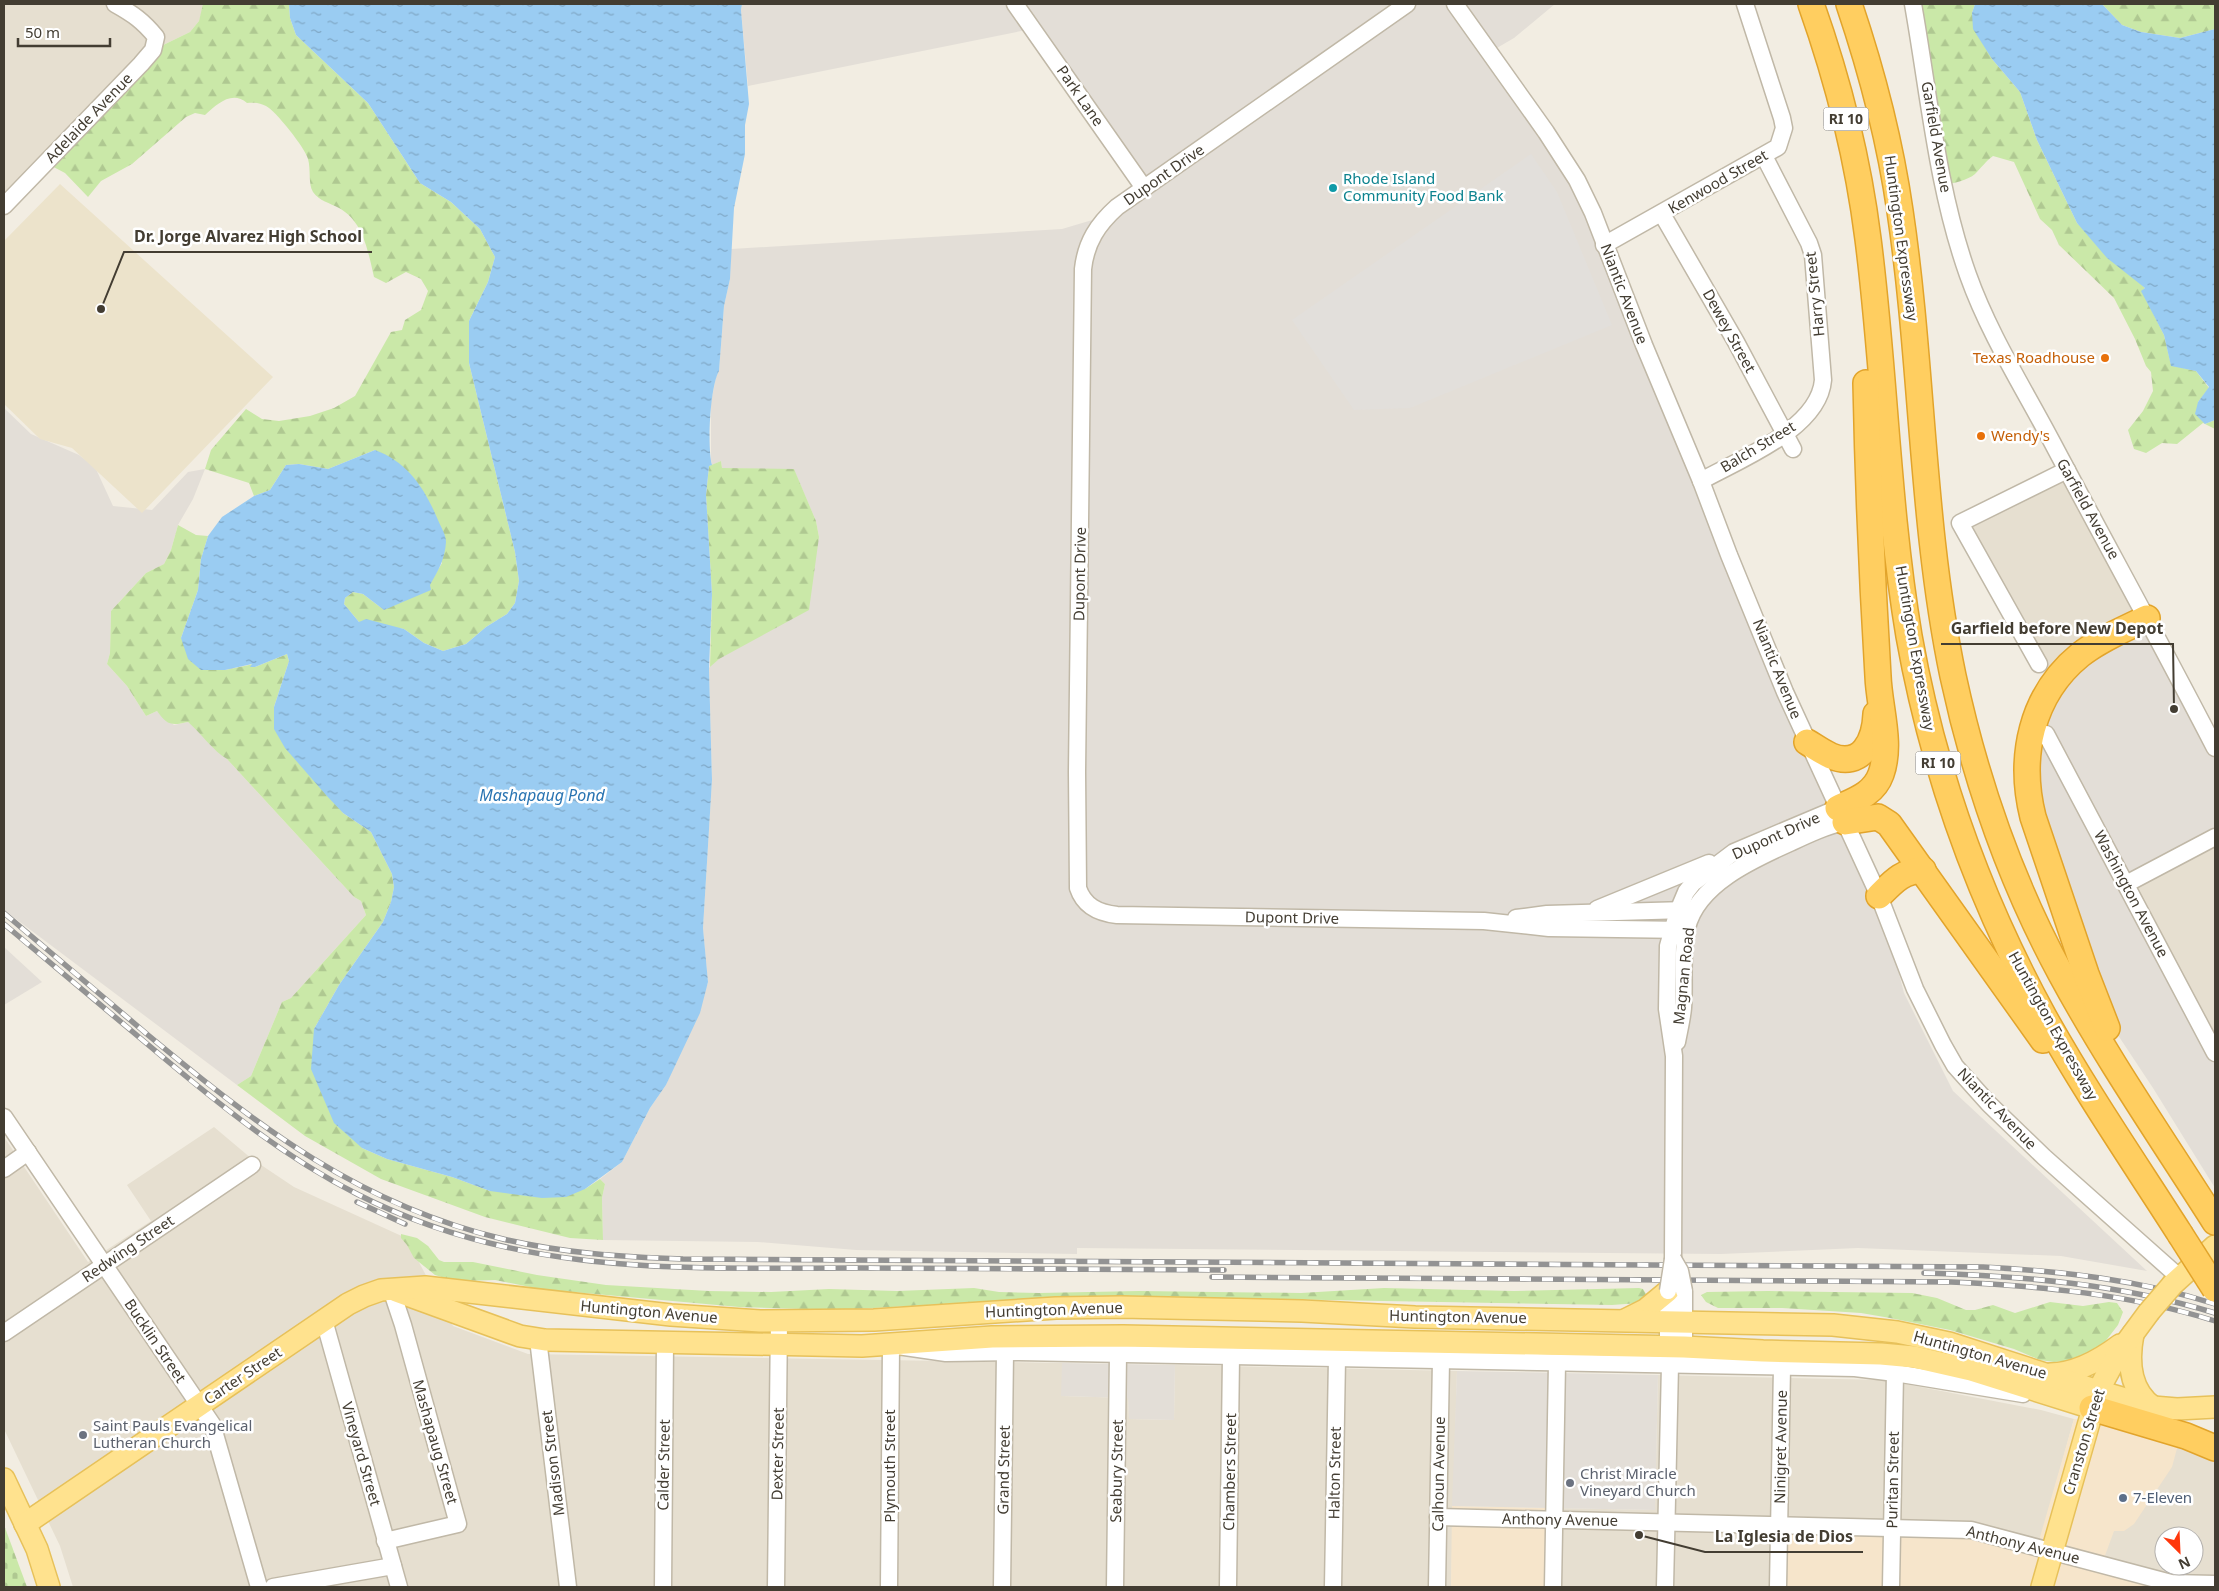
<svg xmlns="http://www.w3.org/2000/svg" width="2219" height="1591" viewBox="0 0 2219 1591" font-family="'Noto Sans',sans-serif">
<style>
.residential{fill:#e6dfd0;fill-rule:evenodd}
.commercial{fill:#f6e5cb}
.industrial{fill:#e3ded7}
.education{fill:#ece3cb}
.forest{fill:url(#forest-firs)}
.cemetery{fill:url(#cemetery-stones)}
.parking{fill:#e2dfdb}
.water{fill:url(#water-ripples)}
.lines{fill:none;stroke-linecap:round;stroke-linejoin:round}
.minor-casing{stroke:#c0b8a7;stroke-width:19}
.major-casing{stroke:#e7c15a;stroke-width:24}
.highway-casing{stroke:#e2a42b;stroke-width:28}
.minor{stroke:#fff;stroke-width:16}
.major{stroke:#ffe28e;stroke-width:21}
.highway{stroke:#ffce60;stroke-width:25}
.rail-casing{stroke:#939393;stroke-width:5.5}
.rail{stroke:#fff;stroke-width:4;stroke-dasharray:11;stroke-linecap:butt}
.minor-bridge-casing{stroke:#c0b8a7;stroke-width:19;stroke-linecap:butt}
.major-bridge-casing{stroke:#e7c15a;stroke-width:24;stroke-linecap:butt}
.highway-bridge-casing{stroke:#e2a42b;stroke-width:28;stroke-linecap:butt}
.minor-bridge{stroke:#fff;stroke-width:16}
.major-bridge{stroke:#ffe28e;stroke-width:21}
.highway-bridge{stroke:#ffce60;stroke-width:25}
.culture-dot{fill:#0f9aa8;stroke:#fff;stroke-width:2}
.food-dot{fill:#e8710a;stroke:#fff;stroke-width:2}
.worship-dot{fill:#6b7280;stroke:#fff;stroke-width:2}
.service-dot{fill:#5c6f8a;stroke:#fff;stroke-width:2}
.labels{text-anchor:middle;stroke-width:5;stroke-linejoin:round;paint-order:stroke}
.shield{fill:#fff;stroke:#7b7770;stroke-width:1}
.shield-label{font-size:14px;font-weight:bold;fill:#433d32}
.street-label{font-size:15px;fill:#433d32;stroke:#fff}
.culture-label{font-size:15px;fill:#0d838f;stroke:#fff;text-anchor:start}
.food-label{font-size:15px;fill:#c56008;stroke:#fff;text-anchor:end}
.worship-label{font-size:15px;fill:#5b616d;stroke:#fff;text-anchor:start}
.service-label{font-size:15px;fill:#4e5e75;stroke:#fff;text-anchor:start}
.water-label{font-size:16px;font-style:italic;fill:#2974b2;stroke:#fff}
.leader{fill:none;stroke:#433d32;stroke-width:2}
.callout-dot{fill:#433d32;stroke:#fff;stroke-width:2}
.callout-label{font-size:16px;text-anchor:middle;font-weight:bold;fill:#433d32;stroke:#fff;stroke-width:5;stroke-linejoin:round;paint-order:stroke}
</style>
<defs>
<pattern id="forest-firs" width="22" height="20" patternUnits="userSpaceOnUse" patternTransform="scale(1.25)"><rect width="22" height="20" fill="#cae8a8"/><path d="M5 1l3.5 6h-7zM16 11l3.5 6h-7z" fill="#afc891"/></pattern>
<pattern id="cemetery-stones" width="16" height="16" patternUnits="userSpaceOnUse" patternTransform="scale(1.25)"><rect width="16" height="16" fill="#cae8a8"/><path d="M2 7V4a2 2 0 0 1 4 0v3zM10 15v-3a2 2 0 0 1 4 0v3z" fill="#afc891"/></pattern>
<pattern id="water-ripples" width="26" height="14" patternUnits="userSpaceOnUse" patternTransform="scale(1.25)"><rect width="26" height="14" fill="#9accf2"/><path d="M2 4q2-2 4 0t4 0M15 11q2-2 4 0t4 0" fill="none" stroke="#7fa7c5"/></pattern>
</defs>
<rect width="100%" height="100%" fill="#f2ede2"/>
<g class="residential">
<polygon points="4,4 204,5 199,21 190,32 153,50 4,207"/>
<polygon points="2064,471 2146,620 2047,673 2031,657 1964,522"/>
<polygon points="2215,830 2215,1054 2123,879"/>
<polygon points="214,1127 252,1159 294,1187 406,1238 453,1326 528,1354 1062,1363 1062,1396 1128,1398 1129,1419 1174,1420 1175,1365 1457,1371 1451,1587 73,1587 60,1546 4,1429 4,1137 88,1262 151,1221 127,1185"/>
<polygon points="1658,1375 1884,1380 2041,1410 2074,1419 2039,1544 1776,1587 1554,1587 1554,1508 1655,1510"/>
<path d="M2179 1441 2215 1447V1587L2103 1561 2104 1556 2114 1530ZM2164 1536H2194V1566H2164Z"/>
</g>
<g class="commercial">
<polygon points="2074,1419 2108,1423 2179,1441 2172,1467 2134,1524 2124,1531 2114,1531 2103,1561 2183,1587 1776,1587 1778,1520 2038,1544"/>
<polygon points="1452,1506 1554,1508 1554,1587 1451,1587"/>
</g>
<g class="industrial">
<polygon points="742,4 1555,4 1514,38 1490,52 1574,178 1879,896 1904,993 1953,1091 2147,1271 2061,1256 1858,1248 1721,1254 1077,1248 1077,1254 856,1250 758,1242 603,1240 602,1198 605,1184 600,1179 622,1162 650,1108 666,1085 708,983 703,928 712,780 709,668 819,537 816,521 794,470 722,468 721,461 712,465 711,460 711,402 716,377 719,371 724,306 730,279 731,249 1062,229 1099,218 1134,189 1036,28 748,86 741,10"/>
<polygon points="4,408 31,434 79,455 95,467 113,506 152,510 188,472 205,469 193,499 178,525 171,550 164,564 146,573 111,611 110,653 107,664 127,686 146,716 157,711 174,725 188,722 202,733 209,743 227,759 354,897 361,901 366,915 291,998 282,1002 251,1076 237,1085 4,910"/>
<polygon points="2144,625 2215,751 2215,830 2123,880 2215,1054 2215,1188 2153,1088 2092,996 2027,804 2042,694"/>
<polygon points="4,947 42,982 4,1005"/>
<polygon points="1062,1363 1175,1365 1174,1420 1129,1419 1128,1398 1061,1396"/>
<polygon points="1457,1371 1658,1375 1655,1510 1452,1506"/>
</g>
<polygon class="education" points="60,184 273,377 142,513 72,448 40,439 4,404 4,241"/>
<g class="forest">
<path d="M203 4H289L290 18 296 35 368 103 420 183 451 202 480 229 495 257 488 282 469 321V363L515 552 519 581 515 603 507 614 486 627 466 644 443 651 424 643 404 629 359 622 344 604 345 598 353 592 363 594 384 610 429 585 442 563 375 450 328 469 299 464 286 465 270 490 254 496 249 483 205 469 211 450 246 409 262 419 279 421 310 416 334 408 355 396 391 332 402 330 405 320 421 310 428 291 421 279 406 272 386 283 374 277C368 252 364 222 339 208 330 203 319 201 313 192 308 184 311 169 308 159 306 149 275 110 266 106 260 103 254 102 247 103 232 90 217 104 205 115L195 113 186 117 132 164 101 181 88 197 65 173 46 163 153 50 190 32 199 21Z"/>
<path d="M1906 4H1975L1972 13 1992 59 2020 92 2037 140 2077 223 2145 288 2142 291 2164 335 2171 365 2196 371 2209 388 2198 402 2205 424 2215 420V429L2203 423 2177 444 2162 443 2146 453 2134 449 2128 430 2143 411 2153 391 2151 372 2146 366 2135 339 2114 298 2059 245 2052 230 2040 219 2014 162 1993 156C1985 162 1982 167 1975 174 1968 180 1953 184 1944 184Z"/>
<polygon points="2102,4 2215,4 2215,29 2180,38 2141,32 2122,25"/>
<polygon points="721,461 722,468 794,469 816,521 819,537 809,610 719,659 710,667 712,594 706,495 709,466"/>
<path d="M178 525 196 535 208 536 201 559 198 590 181 638 225 670 254 664 255 667 287 654 289 661 274 707 343 813 371 832 392 874 394 887 391 902 383 922 339 985 314 1029 362 1148 387 1159 452 1177 490 1191 585 1189 600 1179 605 1184 602 1198 603 1240 570 1238 485 1217 381 1179 305 1136 237 1085 251 1076 282 1002 291 998 366 915 361 901 354 897 227 759C214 752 200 732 188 722 171 726 167 725 157 711L146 716 127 686 107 664 110 653 111 611 146 573 164 564 171 550Z"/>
<polygon points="401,1234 417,1238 428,1246 439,1260 444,1262 473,1262 537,1275 606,1285 709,1291 771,1292 829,1289 897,1291 974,1288 999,1292 1039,1293 1139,1291 1301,1293 1384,1288 1514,1291 1639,1288 1643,1289 1646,1294 1639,1303 1612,1305 1089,1296 837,1310 739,1307 540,1289 495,1280 464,1281 448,1279 435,1275 414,1258 407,1245 401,1238"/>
<polygon points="1768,1291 1912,1293 1937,1298 1966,1310 1975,1310 1993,1305 2015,1313 2050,1302 2083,1306 2109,1302 2117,1303 2123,1312 2118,1325 2104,1343 2093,1352 2068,1361 2054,1362 2040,1360 2014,1349 1950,1330 1890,1318 1861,1313 1782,1308 1718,1308 1706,1302 1701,1295 1707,1292"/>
</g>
<polygon class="cemetery" points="4,1525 27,1587 4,1587"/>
<polygon class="parking" points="1531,154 1557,192 1612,325 1410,408 1354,410 1292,320"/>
<g class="water">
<path d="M289 4H742L741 10 749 104 745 125V154L734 208 730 279 724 306 719 371C710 386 707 448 712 465L709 466 706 495 712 594 709 669 712 780 703 928 708 982 700 1013 666 1085 650 1108 622 1162 585 1189 566 1197 542 1198 490 1191 452 1177 387 1159 362 1148 334 1123 311 1069 314 1029 339 985 383 922 391 902 394 887 392 874 371 832 343 813 326 795 285 748 274 729V707L289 661 287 654 255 667H250L252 664 225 670H201L188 659 181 638 198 590 201 559 208 536 222 517 254 496 270 490 286 465 299 464 328 469 375 450C408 462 425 489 438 520 441 527 446 535 446 542 445 559 438 571 430 585L431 590 384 610 363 594 353 592 345 598 344 604 359 622 366 619 404 629 424 643 443 651 466 644 486 627 507 614 515 603 519 581 515 552 469 363V321L488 282 495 257 480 229 451 202 420 183 368 103 296 35 290 18Z"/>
<polygon points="1975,4 2102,4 2122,25 2141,32 2180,38 2215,29 2215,420 2205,424 2195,414 2198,402 2209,387 2196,371 2171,366 2164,335 2141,291 2145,288 2107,258 2077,223 2037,140 2020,92 1992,59 1973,29 1972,13"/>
</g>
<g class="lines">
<defs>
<g id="minor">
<polyline points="1015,4 1144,188"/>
<path d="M1407 4 1117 207C1098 224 1086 242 1083 269L1077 772 1078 888C1084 906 1098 913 1117 915L1484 921 1549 928 1686 930"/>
<polyline points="1455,4 1546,132 1577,180 1593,213 1644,345 1701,481 1729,555 1785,692 1879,896 1915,989 1943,1045 1955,1066 1989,1104 2044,1157 2179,1277"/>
<path d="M1913 4C1929 94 1937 188 1968 275 1989 334 2023 387 2052 442 2106 544 2162 645 2215 748"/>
<path d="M4 206 141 64 153 50 156 37C143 21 133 14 115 4"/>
<polyline points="1662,214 1736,342 1793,449"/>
<polyline points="1604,245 1778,147 1784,128 1782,118 1745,4"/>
<path d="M1701 481C1740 459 1819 429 1823 380L1813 255 1809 243 1764 156"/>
<polyline points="2039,664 1960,523 2067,470"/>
<polyline points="2046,734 2215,1053"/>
<polyline points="2126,884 2215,837"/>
<polyline points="1597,909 1709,863"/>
<polyline points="1516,918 1547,914 1686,910"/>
<path d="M1677 1042C1679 1031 1682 1019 1683 1008 1685 982 1681 954 1687 928 1697 884 1754 859 1792 842 1809 834 1826 826 1845 822"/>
<polyline points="4,1117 212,1424 259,1587"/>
<polyline points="4,1169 28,1152"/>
<polyline points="1673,1259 1674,1056 1667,1009 1668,946 1678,911 1686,892 1693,883 1734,852 1838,808"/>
<polyline points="324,1320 399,1587"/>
<polyline points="4,1333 252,1165"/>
<polyline points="538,1339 568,1587"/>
<polyline points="1668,1346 1668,1291"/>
<polyline points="1684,1347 1684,1291"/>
<polyline points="1438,1517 1971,1530 2171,1583 2215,1584"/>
<polyline points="385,1541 458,1524 403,1325 391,1289"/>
<polyline points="273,1587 393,1566"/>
<polyline points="663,1587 665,1342"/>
<polyline points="776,1587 779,1321"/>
<polyline points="889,1587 891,1345 946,1353 1019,1352 1855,1368 1895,1373 2023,1394"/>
<polyline points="1002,1587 1005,1352"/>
<polyline points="1115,1587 1118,1354"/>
<polyline points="1228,1587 1231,1356"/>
<polyline points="1333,1587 1337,1358"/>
<polyline points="1437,1587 1441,1360"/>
<polyline points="1553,1587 1557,1363"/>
<polyline points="1665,1587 1670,1365"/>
<polyline points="1778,1587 1782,1367"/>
<polyline points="1891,1587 1895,1373"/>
</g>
<g id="major">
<polyline points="2173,1284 2215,1246"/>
<polyline points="396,1291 520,1336 545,1340 862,1346 992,1337 1123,1336 1684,1347 1763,1351 1881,1354 1914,1357 1971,1370 2092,1408"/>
<polyline points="1625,1320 1645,1310 1668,1291"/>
<path d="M2133 1334C2128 1360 2129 1390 2153 1407"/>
<path d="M2050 1374C2075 1374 2100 1360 2120 1345"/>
<polyline points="4,1479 37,1549 49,1587"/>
<polyline points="25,1524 348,1304 364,1296 381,1290 425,1287 671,1315 760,1321 874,1320 1056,1308 1121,1307 1302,1311 1415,1317 1833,1325 1897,1332 1949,1343 2098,1391 2153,1407 2177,1409 2215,1407"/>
<polyline points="2042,1587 2098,1391 2118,1354 2149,1312"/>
</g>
<g id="highway">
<path d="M1811 4C1838 80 1858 159 1868 239 1885 371 1887 505 1909 636 1933 771 1979 898 2044 1017 2086 1092 2134 1162 2180 1234"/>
<path d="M1849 4C1872 72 1890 141 1900 211 1923 365 1921 523 1953 676 1975 778 2011 882 2061 974 2107 1059 2163 1140 2215 1222"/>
<path d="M1807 742C1814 746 1822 752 1831 756 1862 769 1875 740 1876 714"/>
<path d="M1838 808C1855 800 1874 794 1881 774 1892 743 1879 707 1878 676 1872 578 1868 481 1866 383"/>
<polyline points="1845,822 1878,817 1889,824 2043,1040"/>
<path d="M1879 896C1893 882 1902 871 1923 870"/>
<path d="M2107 1028 2086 974 2033 817C2018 757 2031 695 2080 655 2100 639 2125 629 2147 618"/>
<polyline points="2092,1408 2186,1436 2215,1448"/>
</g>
</defs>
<use href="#minor" class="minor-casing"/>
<use href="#major" class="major-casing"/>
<use href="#highway" class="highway-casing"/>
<use href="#minor" class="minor"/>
<use href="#major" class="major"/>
<use href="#highway" class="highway"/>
<defs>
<g id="rail">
<path d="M4 913C52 954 100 994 148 1035 259 1127 360 1205 503 1239 562 1253 622 1257 683 1259L1983 1267C2062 1271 2140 1280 2215 1304"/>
<path d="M4 924C53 965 102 1006 152 1048 216 1102 281 1155 357 1194 519 1277 682 1268 858 1268 980 1269 1102 1269 1224 1270"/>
<polyline points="357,1202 405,1224"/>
<path d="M1924 1273C2023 1276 2120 1284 2215 1313"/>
<path d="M1212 1277 1951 1282C2041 1286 2129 1294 2215 1321"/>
</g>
</defs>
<use href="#rail" class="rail-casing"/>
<use href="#rail" class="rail"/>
<defs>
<g id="minor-bridge">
<polyline points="1673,1259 1680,1271 1684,1291"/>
<polyline points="1668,1291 1673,1259"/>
</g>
<polyline id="major-bridge" points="2149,1312 2173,1284"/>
<polyline id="highway-bridge" points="2180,1234 2215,1289"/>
</defs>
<use href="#minor-bridge" class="minor-bridge-casing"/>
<use href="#major-bridge" class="major-bridge-casing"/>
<use href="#highway-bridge" class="highway-bridge-casing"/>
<use href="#minor-bridge" class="minor-bridge"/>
<use href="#major-bridge" class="major-bridge"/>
<use href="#highway-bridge" class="highway-bridge"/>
</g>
<circle class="culture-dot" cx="1333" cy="188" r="5"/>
<g class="food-dot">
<circle cx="2105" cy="358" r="5"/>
<circle cx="1981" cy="436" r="5"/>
</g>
<g class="worship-dot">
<circle cx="83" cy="1435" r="5"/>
<circle cx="1570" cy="1483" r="5"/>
</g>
<circle class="service-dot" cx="2123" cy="1498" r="5"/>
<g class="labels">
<g class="shield">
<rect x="1823.5" y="107.5" width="45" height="23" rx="4"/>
<rect x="1915.5" y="751.5" width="45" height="23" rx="4"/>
</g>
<g class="shield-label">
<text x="1846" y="124">RI 10</text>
<text x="1938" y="768">RI 10</text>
</g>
<g class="street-label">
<text transform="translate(1080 96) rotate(55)" y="5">Park Lane</text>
<text transform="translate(89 118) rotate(-46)" y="5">Adelaide Avenue</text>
<text transform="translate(1936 137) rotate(80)" y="5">Garfield Avenue</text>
<text transform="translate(1164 175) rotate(-35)" y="5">Dupont Drive</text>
<text transform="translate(1718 182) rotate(-30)" y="5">Kenwood Street</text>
<text transform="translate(1901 238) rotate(82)" y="5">Huntington Expressway</text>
<text transform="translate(1624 294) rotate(69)" y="5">Niantic Avenue</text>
<text transform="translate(1815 294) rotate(-96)" y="5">Harry Street</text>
<text transform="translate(1729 331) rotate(61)" y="5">Dewey Street</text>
<text transform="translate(1758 447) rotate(-31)" y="5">Balch Street</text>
<text transform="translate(2088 509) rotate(61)" y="5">Garfield Avenue</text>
<text transform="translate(1080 574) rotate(-89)" y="5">Dupont Drive</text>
<text transform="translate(1915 648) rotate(80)" y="5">Huntington Expressway</text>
<text transform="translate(1777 669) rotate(68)" y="5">Niantic Avenue</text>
<text transform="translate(1776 836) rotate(-24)" y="5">Dupont Drive</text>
<text transform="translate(2131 894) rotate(62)" y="5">Washington Avenue</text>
<text transform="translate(1292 918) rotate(1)" y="5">Dupont Drive</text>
<text transform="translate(1684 976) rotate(-84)" y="5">Magnan Road</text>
<text transform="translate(2053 1026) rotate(61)" y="5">Huntington Expressway</text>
<text transform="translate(1997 1109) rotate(46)" y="5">Niantic Avenue</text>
<text transform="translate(128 1249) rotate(-34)" y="5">Redwing Street</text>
<text transform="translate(1054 1310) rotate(-2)" y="5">Huntington Avenue</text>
<text transform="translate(649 1312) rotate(5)" y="5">Huntington Avenue</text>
<text transform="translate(1458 1317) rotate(1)" y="5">Huntington Avenue</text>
<text transform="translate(155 1341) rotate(56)" y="5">Bucklin Street</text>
<text transform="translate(1980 1355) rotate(16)" y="5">Huntington Avenue</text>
<text transform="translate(243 1376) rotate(-34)" y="5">Carter Street</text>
<text transform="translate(435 1442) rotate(74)" y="5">Mashapaug Street</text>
<text transform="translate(2084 1442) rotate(-73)" y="5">Cranston Street</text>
<text transform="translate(1781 1447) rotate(-89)" y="5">Ninigret Avenue</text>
<text transform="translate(361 1454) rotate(74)" y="5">Vineyard Street</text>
<text transform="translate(778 1454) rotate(-89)" y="5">Dexter Street</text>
<text transform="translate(553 1463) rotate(-97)" y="5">Madison Street</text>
<text transform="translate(664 1465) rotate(-89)" y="5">Calder Street</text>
<text transform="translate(890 1466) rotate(-90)" y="5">Plymouth Street</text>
<text transform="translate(1004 1470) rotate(-89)" y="5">Grand Street</text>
<text transform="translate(1117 1471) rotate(-89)" y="5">Seabury Street</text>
<text transform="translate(1230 1472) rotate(-89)" y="5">Chambers Street</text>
<text transform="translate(1335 1473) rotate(-89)" y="5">Halton Street</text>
<text transform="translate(1439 1474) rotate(-89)" y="5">Calhoun Avenue</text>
<text transform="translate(1893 1480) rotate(-89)" y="5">Puritan Street</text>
<text transform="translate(1560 1520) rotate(1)" y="5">Anthony Avenue</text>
<text transform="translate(2023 1545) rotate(14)" y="5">Anthony Avenue</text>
</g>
<g class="culture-label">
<text x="1343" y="184">Rhode Island<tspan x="1343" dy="17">Community Food Bank</tspan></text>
</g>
<g class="food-label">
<text x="2095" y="363">Texas Roadhouse</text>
<text x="1991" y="441" text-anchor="start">Wendy's</text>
</g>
<g class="worship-label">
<text x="93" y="1431">Saint Pauls Evangelical<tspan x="93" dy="17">Lutheran Church</tspan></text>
<text x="1580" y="1479">Christ Miracle<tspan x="1580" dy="17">Vineyard Church</tspan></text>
</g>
<g class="service-label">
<text x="2133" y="1503">7-Eleven</text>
</g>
<g class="water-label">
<text x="542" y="801">Mashapaug Pond</text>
</g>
</g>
<path class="leader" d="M101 309L124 252H372M2174 709L2173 644H1941M1639 1535L1705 1552H1863"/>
<g class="callout-dot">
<circle cx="101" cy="309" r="5"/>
<circle cx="2174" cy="709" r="5"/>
<circle cx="1639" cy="1535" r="5"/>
</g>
<g class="callout-label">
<text x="248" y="242">Dr. Jorge Alvarez High School</text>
<text x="2057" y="634">Garfield before New Depot</text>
<text x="1784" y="1542">La Iglesia de Dios</text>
</g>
<rect width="2219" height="1591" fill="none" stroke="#433d32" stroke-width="10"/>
<g transform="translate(2179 1551) rotate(156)"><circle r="24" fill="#ffffff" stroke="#b4b1ad"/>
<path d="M0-4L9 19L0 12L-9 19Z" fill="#ff370c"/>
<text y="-8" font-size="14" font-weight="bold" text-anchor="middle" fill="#433d32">N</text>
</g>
<path d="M18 38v8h92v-8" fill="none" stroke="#433d32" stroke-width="2.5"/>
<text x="25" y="38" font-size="15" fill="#433d32" stroke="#ffffff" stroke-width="4" paint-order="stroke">50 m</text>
</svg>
